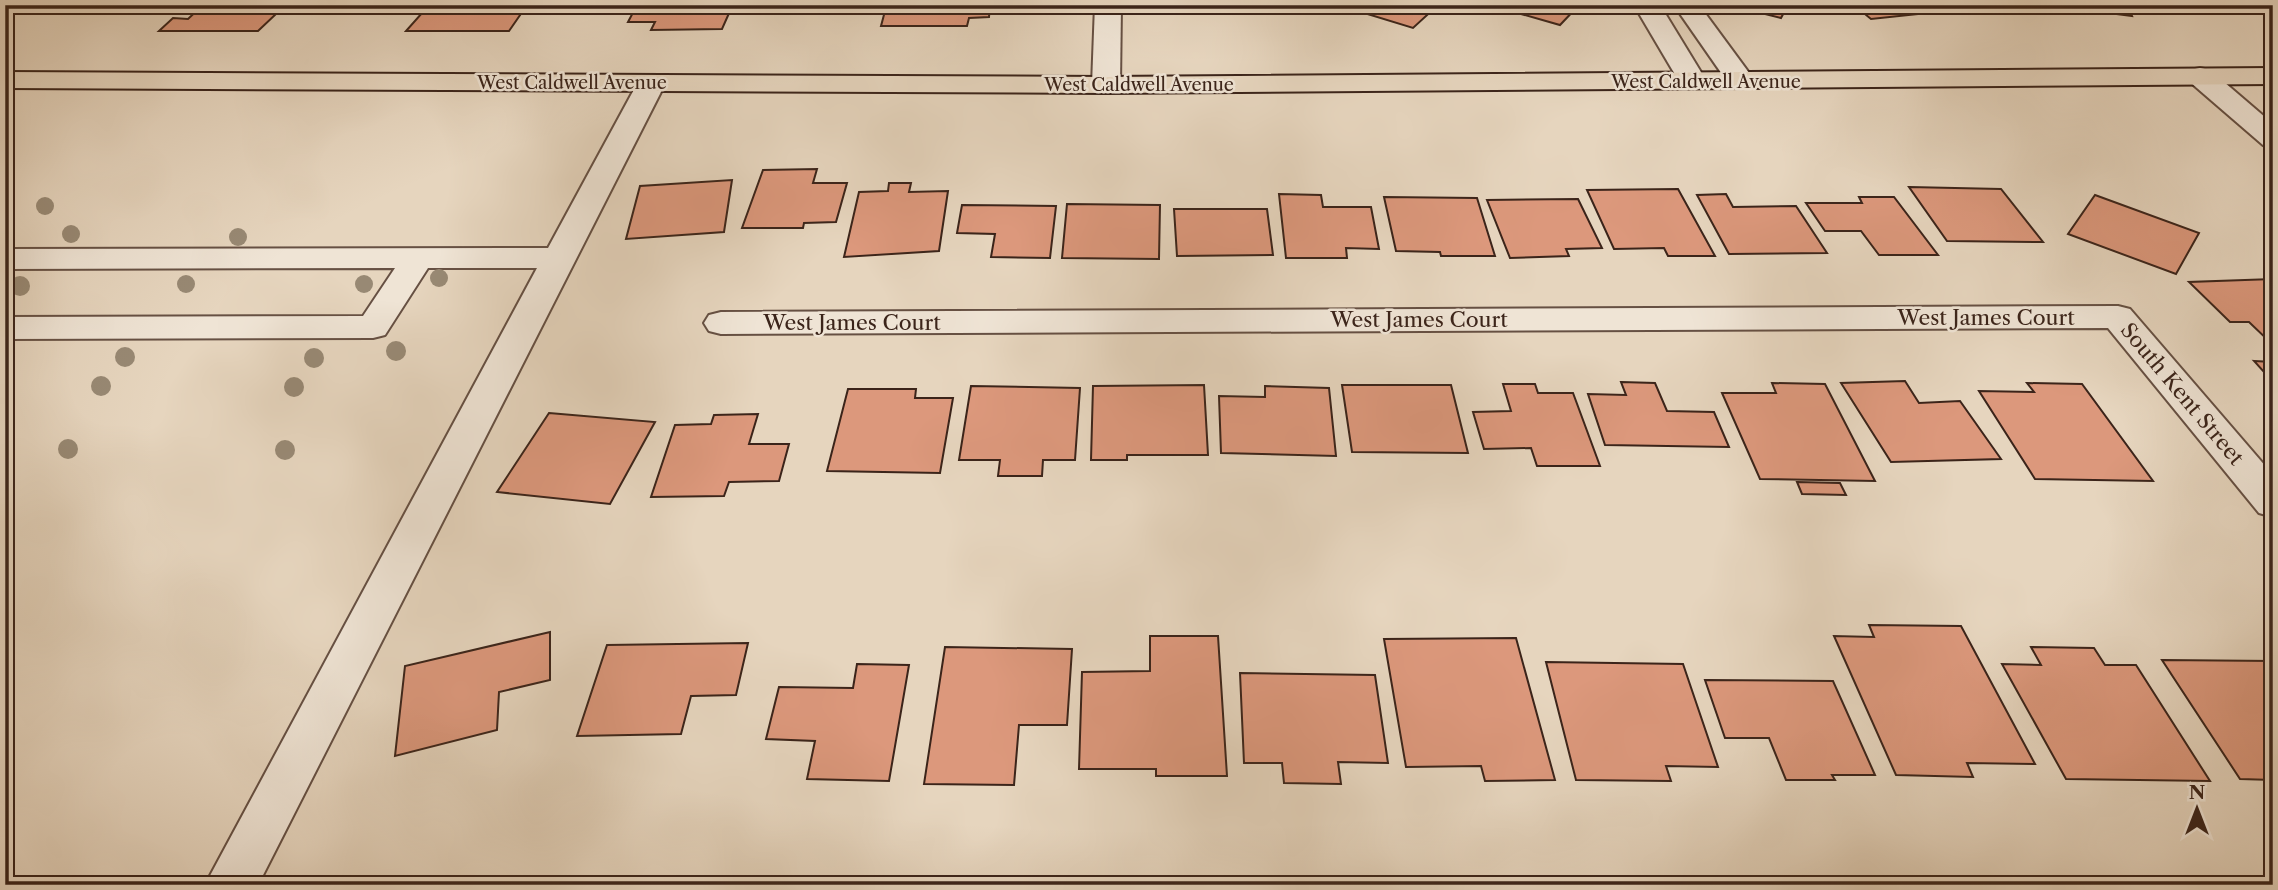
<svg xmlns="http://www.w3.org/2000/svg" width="2278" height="890" viewBox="0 0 2278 890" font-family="'Libre Caslon Text',serif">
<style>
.building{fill:#dc987c;stroke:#3b241a;stroke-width:2}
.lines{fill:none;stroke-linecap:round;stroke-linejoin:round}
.minor-casing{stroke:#665043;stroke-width:4}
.major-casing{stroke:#3b241a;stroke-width:4}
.minor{fill:#efe4d5;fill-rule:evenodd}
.major{fill:#e6d5be;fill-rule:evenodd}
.tree{fill:#988974}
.labels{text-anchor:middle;stroke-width:5;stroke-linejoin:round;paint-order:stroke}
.far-street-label{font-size:18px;fill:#3b241a;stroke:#efe4d5}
.street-label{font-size:21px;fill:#3b241a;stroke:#efe4d5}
</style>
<rect width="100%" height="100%" fill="#e6d5be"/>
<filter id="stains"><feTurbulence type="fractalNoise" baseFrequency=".00286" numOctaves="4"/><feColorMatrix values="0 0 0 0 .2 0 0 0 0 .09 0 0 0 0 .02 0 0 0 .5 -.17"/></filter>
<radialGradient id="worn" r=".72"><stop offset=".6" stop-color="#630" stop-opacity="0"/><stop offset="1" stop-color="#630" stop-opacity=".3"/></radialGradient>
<g class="building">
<polygon points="203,5 268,5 260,13 277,13 258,31 159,31 173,18 188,19"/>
<polygon points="444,5 527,5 509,31 406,31 422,13 438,13"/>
<polygon points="637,5 716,5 714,12 730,11 722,29 651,30 655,22 628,22"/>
<polygon points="903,5 990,5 989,17 969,18 967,26 881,26 885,11 902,11"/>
<polygon points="1338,5 1438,5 1413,28"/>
<polygon points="1579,5 1560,25 1493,6 1493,5"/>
<polygon points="1729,5 1788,5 1781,18"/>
<polygon points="1854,5 1971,5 1975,8 1871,19"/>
<polygon points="2047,5 2127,5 2132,16"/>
<polygon points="817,169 813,183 847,183 836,222 804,223 803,228 742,228 763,170"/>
<polygon points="732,180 724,232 626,239 640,186"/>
<polygon points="889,183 911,183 909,192 948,191 939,251 844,257 859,192 888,191"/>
<polygon points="1909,187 2001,189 2043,242 1947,241"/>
<polygon points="1678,189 1715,256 1668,256 1664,248 1614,249 1587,190"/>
<polygon points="1279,194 1321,195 1323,207 1371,207 1379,249 1346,248 1347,258 1286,258"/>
<polygon points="1726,194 1733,207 1796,206 1827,253 1729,254 1697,195"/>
<polygon points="2095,195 2199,233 2176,274 2068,234"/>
<polygon points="1384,197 1477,198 1495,256 1441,256 1440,252 1396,251"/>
<polygon points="1859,197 1894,197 1938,255 1879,255 1861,231 1825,231 1806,203 1862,203"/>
<polygon points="1578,199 1602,248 1566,249 1569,256 1510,258 1487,200"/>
<polygon points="1067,204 1160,205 1159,259 1062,258"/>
<polygon points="962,205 1056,206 1050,258 991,257 995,234 957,233"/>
<polygon points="1174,209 1267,209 1273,255 1177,256"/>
<polygon points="2273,279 2273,345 2249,322 2230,322 2189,282"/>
<polygon points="2254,361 2273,362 2273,382"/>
<polygon points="1905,381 1919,403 1960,401 2001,459 1891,462 1841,383"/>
<polygon points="1621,382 1655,383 1667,411 1714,412 1729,447 1605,445 1588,394 1626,395"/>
<polygon points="1772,383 1825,384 1875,481 1760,479 1722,393 1776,393"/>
<polygon points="2027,383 2082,384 2153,481 2035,479 1979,391 2034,392"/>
<polygon points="1503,384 1535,384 1538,393 1573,393 1600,466 1537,466 1531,448 1484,449 1473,412 1511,411"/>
<polygon points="1204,385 1208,455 1127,455 1127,460 1091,460 1093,386"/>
<polygon points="1342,385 1451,385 1468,453 1352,452"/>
<polygon points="971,386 1080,388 1075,460 1043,460 1042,476 998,476 1000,460 959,460"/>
<polygon points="1265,386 1329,388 1336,456 1221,453 1219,396 1265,397"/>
<polygon points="848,389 916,389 915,398 953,398 940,473 827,471"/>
<polygon points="549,413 655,422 610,504 497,492"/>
<polygon points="758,414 749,444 789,444 779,481 729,482 724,496 651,497 675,425 711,424 714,415"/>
<polygon points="1797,482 1840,483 1846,495 1802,494"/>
<polygon points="1869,625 1961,626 2035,764 1967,763 1973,777 1896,775 1834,636 1874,637"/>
<polygon points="550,632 550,680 499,692 497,730 395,756 405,666"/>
<polygon points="1150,636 1218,636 1227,776 1156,776 1156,769 1079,769 1082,672 1150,671"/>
<polygon points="1516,638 1555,780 1485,781 1481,766 1406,767 1384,639"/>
<polygon points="748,643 736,695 691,696 681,734 577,736 607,645"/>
<polygon points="945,647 1072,649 1067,725 1019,725 1014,785 924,784"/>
<polygon points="2031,647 2094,648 2105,665 2136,665 2210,781 2066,779 2002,664 2041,665"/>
<polygon points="2162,660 2273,661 2273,780 2240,779"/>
<polygon points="1546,662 1683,664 1718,767 1666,766 1671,781 1576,780"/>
<polygon points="857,664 909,665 889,781 807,779 815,741 766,739 779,687 853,688"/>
<polygon points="1240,673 1375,675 1388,763 1338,762 1341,784 1284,783 1282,763 1244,763"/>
<polygon points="1705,680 1833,681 1875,775 1832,775 1835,780 1786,780 1769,738 1725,738"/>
</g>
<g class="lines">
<defs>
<g id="minor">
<polygon points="1095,5 1121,5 1120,85 1116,91 1096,91 1092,85"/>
<polygon points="1634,5 1660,5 1707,82 1703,88 1683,88"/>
<polygon points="1674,5 1699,5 1755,81 1751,87 1731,87"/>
<polygon points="2200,68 2210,70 2273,124 2273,148 2263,145 2190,82 2186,76 2190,70"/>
<polygon points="651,76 661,78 665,84 258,885 205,885 537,268 428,268 385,335 373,338 5,339 5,317 363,316 395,268 5,269 5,249 548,248 637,84 641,78"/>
<polygon points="2118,306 2130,309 2273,475 2273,517 2259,513 2108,328 721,334 709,331 704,323 709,315 721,312"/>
</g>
<polygon id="major" points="2273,68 2273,84 1106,93 5,88 5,72 1106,77"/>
</defs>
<use href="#minor" class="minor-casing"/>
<use href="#major" class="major-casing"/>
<use href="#minor" class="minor"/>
<use href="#major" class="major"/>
</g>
<g class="tree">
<circle cx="45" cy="206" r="9"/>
<circle cx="71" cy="234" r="9"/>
<circle cx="238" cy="237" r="9"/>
<circle cx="439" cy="278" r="9"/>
<circle cx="186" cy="284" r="9"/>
<circle cx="364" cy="284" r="9"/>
<circle cx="20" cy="286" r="10"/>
<circle cx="396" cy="351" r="10"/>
<circle cx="125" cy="357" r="10"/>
<circle cx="314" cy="358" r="10"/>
<circle cx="101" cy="386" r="10"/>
<circle cx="294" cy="387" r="10"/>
<circle cx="68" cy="449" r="10"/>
<circle cx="285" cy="450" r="10"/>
</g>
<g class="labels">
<g class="far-street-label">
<text x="1706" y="88">West Caldwell Avenue</text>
<text x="572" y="89">West Caldwell Avenue</text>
<text x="1139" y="91">West Caldwell Avenue</text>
</g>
<g class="street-label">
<text x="1986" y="325">West James Court</text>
<text x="1419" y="327">West James Court</text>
<text x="852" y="330">West James Court</text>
<text transform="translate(2182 394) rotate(50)" y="7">South Kent Street</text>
</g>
</g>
<rect width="2278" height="890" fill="none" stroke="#e6d5be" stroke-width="28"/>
<rect x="7" y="7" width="2264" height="876" fill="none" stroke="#3b241a" stroke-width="3.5"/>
<rect x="14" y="14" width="2250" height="862" fill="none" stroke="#3b241a" stroke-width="2"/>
<g transform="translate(2197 809)" stroke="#efe4d5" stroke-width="5" paint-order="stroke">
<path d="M0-5L12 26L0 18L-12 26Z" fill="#3b241a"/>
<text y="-10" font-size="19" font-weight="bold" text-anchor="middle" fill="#3b241a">N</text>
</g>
<rect width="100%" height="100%" filter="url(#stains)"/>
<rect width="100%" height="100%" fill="url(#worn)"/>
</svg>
